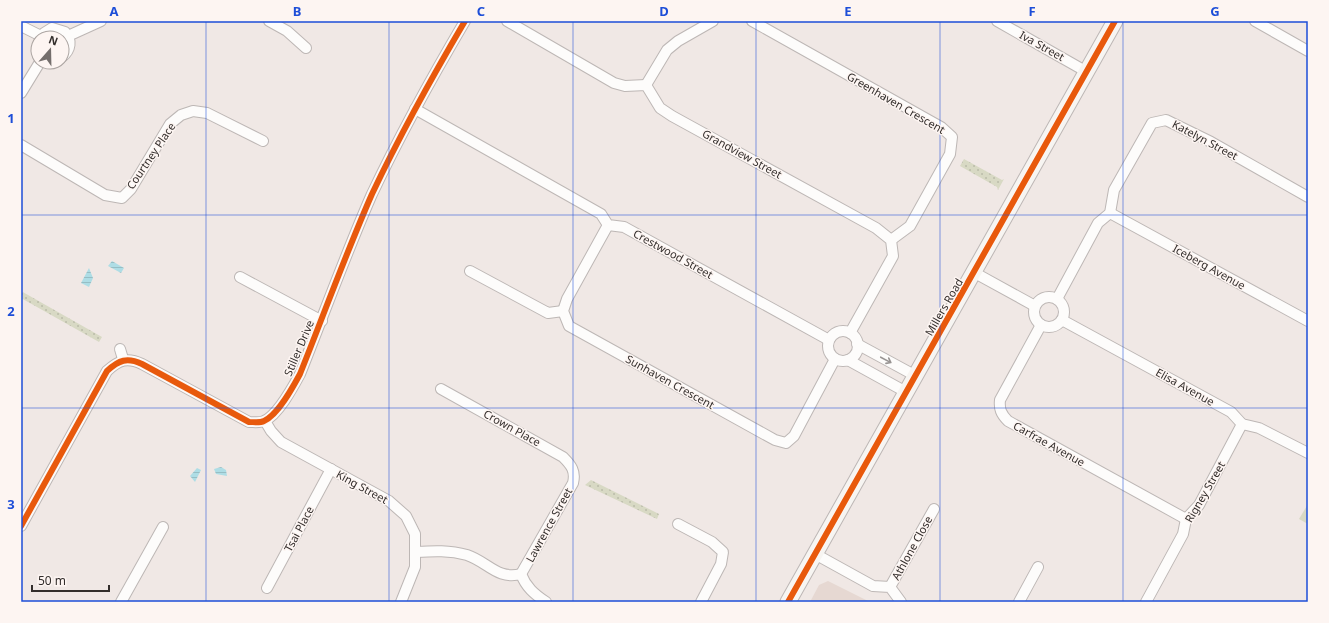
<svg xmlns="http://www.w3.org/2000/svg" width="1329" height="623" viewBox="0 0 1329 623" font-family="'Noto Sans',sans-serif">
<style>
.built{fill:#e6d8d2}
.grass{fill:url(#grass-dots)}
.green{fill:#d8d9c4}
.water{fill:url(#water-rules)}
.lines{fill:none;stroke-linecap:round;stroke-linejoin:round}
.street-casing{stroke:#bdb7b5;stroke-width:12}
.secondary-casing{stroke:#bdb7b5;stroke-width:17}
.street{stroke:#fdfcfb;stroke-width:10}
.secondary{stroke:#f7f5f2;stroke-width:15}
.cycleway-casing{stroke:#fdf5f2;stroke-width:8}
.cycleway{stroke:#e8590c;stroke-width:6}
.oneway{stroke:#989493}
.grid{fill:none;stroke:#1d4ed8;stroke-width:1;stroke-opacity:0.55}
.labels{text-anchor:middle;stroke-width:3;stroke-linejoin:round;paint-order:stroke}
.street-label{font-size:11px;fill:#322d2b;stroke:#fdf5f2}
.neatline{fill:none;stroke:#1d4ed8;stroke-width:1.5}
.grid-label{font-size:13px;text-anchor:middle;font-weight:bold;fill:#1d4ed8}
</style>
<defs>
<pattern id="grass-dots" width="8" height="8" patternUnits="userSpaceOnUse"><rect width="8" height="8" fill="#d8d9c4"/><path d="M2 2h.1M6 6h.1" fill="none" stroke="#babba9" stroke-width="1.8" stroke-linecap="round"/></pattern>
<pattern id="water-rules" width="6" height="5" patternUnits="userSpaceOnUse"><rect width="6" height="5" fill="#aedde5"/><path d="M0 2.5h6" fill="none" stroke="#96bec5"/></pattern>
</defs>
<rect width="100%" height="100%" fill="#f0e8e5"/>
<polygon class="built" points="828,581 870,602 810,602 819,585"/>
<g class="grass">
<polygon points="964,159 1002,180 1004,179 998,190 997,187 960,166"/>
<polygon points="21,291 102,337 99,342 21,298"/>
<polygon points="591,480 659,514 657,519 585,485"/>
</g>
<polygon class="green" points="1308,504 1308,524 1299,519"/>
<g class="water">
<polygon points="112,261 124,268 121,273 108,266"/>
<polygon points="89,268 93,278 89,287 81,283"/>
<polygon points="221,467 226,470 227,476 216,474 214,469"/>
<polygon points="197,468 201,470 195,482 190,476"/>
</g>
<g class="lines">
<defs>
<g id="street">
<polyline points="269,21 287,31 306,48"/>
<polyline points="507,21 614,83 625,86 646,85 660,108 672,116 876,228 891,240 893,256 850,333"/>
<polyline points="752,21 941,127 952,137 950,154 910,226 891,240"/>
<polyline points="997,21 1087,72"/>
<polyline points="1255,21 1308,51"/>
<polyline points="21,26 41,36"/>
<polyline points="68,36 101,21"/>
<path d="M40 38 44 33 52 28 65 32C72 40 71 50 62 57"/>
<polyline points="646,85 667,50 678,41 713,21"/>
<polyline points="21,93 40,62"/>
<polyline points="415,109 601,214 608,225 624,227 829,340"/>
<polyline points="21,145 105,195 122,198 131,189 170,124 181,115 193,111 207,113 263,141"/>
<polyline points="1110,213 1308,321"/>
<polyline points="608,225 567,299 563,311 569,326 775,440 786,443 794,436 835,359"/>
<polyline points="470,271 548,313 563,311"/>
<polyline points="975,273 1035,306"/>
<polyline points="240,277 322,321"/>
<circle cx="1049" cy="312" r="15"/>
<polyline points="1057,299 1098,223 1110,213 1114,190 1152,123 1166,120 1211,142 1308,197"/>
<polyline points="1062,320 1231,412 1242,424 1259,428 1308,453"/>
<path d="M1041 325 1000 400C999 409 1001 414 1008 421L1186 519"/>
<circle cx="843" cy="346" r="15"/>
<polyline points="857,344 916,376"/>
<polyline points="120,349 123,359"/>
<polyline points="848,360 906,392"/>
<path d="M441 389 563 457C571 465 576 471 573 483L521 574"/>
<polyline points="265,421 271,431 281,442 389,501 406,516 415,534 415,567 401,602"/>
<polyline points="678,524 712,542 723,552 721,564 701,602"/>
<path d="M21 526 107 371C119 360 127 357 142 364L249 422C254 422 260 423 264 421 278 415 293 387 300 374 324 314 346 253 372 194 400 135 432 77 465 21"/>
<path d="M415 552C433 551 449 550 467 555 488 562 497 580 521 574 526 587 534 594 546 602"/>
<polyline points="815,554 873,586 890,587 901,602"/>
<polyline points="890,587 934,509"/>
<polyline points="267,588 331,469"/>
<polyline points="121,602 163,527"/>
<polyline points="1019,602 1038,567"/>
<polyline points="1146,602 1183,534 1186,519 1199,505 1242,424"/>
</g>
<polyline id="secondary" points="788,602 1115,21"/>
</defs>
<use href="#street" class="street-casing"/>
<use href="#secondary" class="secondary-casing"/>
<use href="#street" class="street"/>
<use href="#secondary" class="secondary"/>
<defs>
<g id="cycleway">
<path d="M21 526 107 371C119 360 127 357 142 364L249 422C254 422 260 423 264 421 278 415 293 387 300 374 324 314 346 253 372 194 400 135 432 77 465 21"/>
<polyline points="788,602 1115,21"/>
</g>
</defs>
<use href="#cycleway" class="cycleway-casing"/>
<use href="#cycleway" class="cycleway"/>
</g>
<defs><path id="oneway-shaft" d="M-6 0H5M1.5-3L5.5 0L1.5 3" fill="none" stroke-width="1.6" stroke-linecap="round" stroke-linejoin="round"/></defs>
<use class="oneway" href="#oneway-shaft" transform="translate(886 360) rotate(28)"/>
<path class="grid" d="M206 21V602M389 21V602M573 21V602M756 21V602M940 21V602M1123 21V602M21 215H1308M21 408H1308"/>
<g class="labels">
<g class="street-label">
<text transform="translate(1042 46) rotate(29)" y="4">Iva Street</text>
<text transform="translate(896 103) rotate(30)" y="4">Greenhaven Crescent</text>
<text transform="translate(1205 140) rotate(28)" y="4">Katelyn Street</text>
<text transform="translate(742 154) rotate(29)" y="4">Grandview Street</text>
<text transform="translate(151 156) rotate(-56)" y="4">Courtney Place</text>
<text transform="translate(673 254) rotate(29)" y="4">Crestwood Street</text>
<text transform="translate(1209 267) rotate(29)" y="4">Iceberg Avenue</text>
<text transform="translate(944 307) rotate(-60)" y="4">Millers Road</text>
<text transform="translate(299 348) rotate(-67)" y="4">Stiller Drive</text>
<text transform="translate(670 382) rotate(29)" y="4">Sunhaven Crescent</text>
<text transform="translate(1185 387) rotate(29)" y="4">Elisa Avenue</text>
<text transform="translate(512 428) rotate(29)" y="4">Crown Place</text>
<text transform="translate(1049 444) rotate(29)" y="4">Carfrae Avenue</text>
<text transform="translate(362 487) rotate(29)" y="4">King Street</text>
<text transform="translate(1205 492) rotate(-60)" y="4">Rigney Street</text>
<text transform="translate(549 525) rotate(-61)" y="4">Lawrence Street</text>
<text transform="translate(299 529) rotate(-62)" y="4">Tsai Place</text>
<text transform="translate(912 548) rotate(-61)" y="4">Athlone Close</text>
</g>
</g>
<rect width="1329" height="623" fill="none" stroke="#fdf5f2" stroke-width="44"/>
<g transform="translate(50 50) rotate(20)"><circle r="19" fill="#fdf5f2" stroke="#aca5a2"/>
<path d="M0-3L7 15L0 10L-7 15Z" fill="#746e6c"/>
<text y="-6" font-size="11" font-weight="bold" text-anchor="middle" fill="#322d2b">N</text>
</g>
<path d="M32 585v6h77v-6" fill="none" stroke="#322d2b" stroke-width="2"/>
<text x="38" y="585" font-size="12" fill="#322d2b" stroke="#fdf5f2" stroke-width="3" paint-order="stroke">50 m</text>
<rect x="22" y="22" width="1285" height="579" class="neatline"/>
<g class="grid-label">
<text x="114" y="16">A</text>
<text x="297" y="16">B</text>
<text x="481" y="16">C</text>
<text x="664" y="16">D</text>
<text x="848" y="16">E</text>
<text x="1032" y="16">F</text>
<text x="1215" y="16">G</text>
<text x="11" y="123">1</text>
<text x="11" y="316">2</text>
<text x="11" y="509">3</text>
</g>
</svg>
